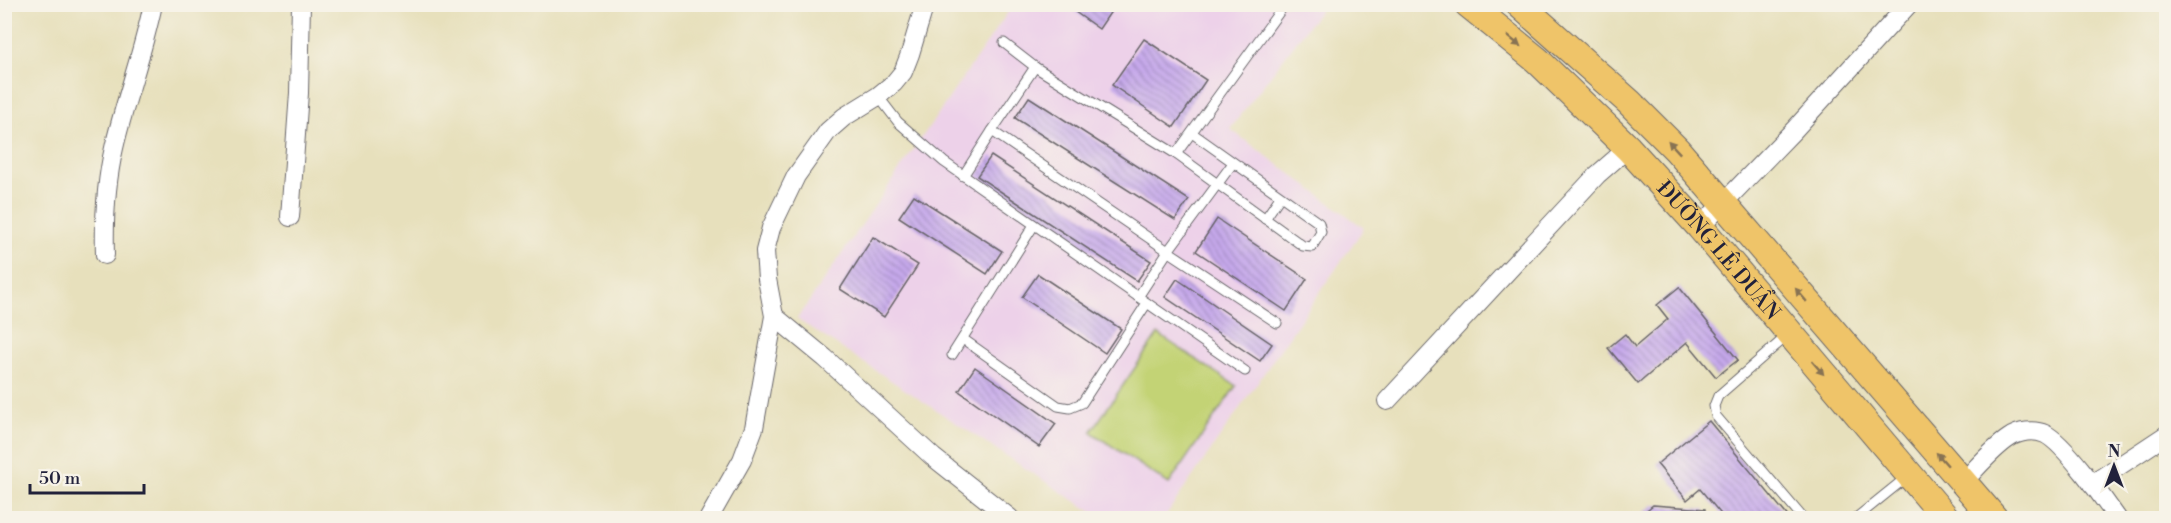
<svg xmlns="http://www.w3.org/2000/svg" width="2171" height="523" viewBox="0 0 2171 523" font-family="'Libre Bodoni',serif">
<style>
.built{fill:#edd1e9}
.park{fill:#c3d375;stroke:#727a58;stroke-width:1.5}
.building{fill:url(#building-back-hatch)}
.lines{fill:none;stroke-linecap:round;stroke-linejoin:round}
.lane-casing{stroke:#676468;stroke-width:11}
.street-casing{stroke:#676468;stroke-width:20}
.primary-casing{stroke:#676468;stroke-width:29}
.lane{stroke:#fff;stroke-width:9}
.street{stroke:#fff;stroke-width:18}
.primary{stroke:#efc469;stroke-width:27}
.oneway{fill:#887352}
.labels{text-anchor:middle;stroke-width:6;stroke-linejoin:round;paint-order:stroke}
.street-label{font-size:21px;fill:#22223b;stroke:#f7f3e8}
</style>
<defs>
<pattern id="building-back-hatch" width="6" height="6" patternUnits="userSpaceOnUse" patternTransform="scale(1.5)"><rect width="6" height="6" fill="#c6a9eb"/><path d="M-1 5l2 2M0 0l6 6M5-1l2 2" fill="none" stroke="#a089c0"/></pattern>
</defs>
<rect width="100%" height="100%" fill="#f7f3e8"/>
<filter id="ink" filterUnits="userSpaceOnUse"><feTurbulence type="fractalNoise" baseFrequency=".0167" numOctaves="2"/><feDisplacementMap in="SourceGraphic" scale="12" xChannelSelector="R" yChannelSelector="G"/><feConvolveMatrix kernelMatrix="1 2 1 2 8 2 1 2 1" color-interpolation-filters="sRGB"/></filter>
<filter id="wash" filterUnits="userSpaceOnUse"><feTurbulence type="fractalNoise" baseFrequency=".008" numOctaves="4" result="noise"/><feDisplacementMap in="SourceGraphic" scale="24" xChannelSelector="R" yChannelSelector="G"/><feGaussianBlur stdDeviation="1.35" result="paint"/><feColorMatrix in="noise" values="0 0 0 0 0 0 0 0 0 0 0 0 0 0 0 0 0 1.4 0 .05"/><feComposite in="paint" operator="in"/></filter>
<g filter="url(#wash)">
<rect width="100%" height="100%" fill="#e7e0bc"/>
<polygon class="built" points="1013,5 1324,5 1230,129 1364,228 1164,518 1101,518 797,319"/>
<polygon class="park" points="1158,334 1236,386 1169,484 1091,432"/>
<g id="blocks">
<g class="building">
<polygon points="1064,4 1116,4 1099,29"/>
<polygon points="1144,39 1206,80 1174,127 1112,85"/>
<polygon points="1029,97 1189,200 1175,220 1015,118"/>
<polygon points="991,156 1151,261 1137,281 977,176"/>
<polygon points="914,195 1002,251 987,274 899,217"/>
<polygon points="1217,219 1307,279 1286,311 1196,251"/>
<polygon points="873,237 918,265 884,317 840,289"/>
<polygon points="1038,274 1121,329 1105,353 1022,297"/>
<polygon points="1177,279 1272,344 1260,361 1165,297"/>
<polygon points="1679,287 1738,360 1716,377 1687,342 1638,384 1608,348 1625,334 1635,347 1668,319 1657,305"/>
<polygon points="975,367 1056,424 1039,447 959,391"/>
<polygon points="1709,421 1790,519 1725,519 1700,489 1687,500 1657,464"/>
<polygon points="1653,505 1705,509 1705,519 1636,519"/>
</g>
</g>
</g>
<g filter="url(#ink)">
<use href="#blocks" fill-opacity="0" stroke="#676468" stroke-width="1.5"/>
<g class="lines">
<defs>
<g id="lane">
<polyline points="1004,43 1035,67 1176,154 1303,246 1312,247 1321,232 1319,223 1192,133"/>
<polyline points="1035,67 992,131 1168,251 1277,323"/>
<polyline points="878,96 898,122 944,162 1245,371"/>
<polyline points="1176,154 1285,4"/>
<polyline points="963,176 992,131"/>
<polyline points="1265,219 1280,197"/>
<polyline points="1138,297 1168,251 1233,163"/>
<polyline points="1787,336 1718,396 1714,406 1716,416 1803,518"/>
<polyline points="963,339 1058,406 1070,408 1082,403 1147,303"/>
<polyline points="952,355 1034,225"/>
<polyline points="1856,518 1908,476"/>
</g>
<g id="street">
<polyline points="290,217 299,93 301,4"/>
<polyline points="1700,227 1794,130 1909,4"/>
<path d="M105 255C104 220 106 182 114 148 125 100 143 53 153 4"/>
<polyline points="774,316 825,358 933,457 1010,518"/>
<polyline points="1387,401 1597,175 1628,148"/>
<path d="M1962 483C1977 468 1992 449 2009 438 2019 431 2034 429 2045 434 2064 443 2104 499 2117 518"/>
<polyline points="2092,484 2166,435"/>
<polyline points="709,518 742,460 754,428 774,316 767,279 765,251 771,228 796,176 828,131 844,117 878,96 894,83 903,72 910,54 925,4"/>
</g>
<g id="primary">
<path id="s1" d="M1468 4 1537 60 1628 148 1700 227 1946 518"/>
<polyline points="1519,4 1629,102 1677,150 1994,518"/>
</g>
</defs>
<use href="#lane" class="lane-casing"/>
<use href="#street" class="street-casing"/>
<use href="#primary" class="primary-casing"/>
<use href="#lane" class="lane"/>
<use href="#street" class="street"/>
<use href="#primary" class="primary"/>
</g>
<defs><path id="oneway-solid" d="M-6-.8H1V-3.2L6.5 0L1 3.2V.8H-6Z" transform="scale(1.5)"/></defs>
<g class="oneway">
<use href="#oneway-solid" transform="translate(1514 41) rotate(39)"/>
<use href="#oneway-solid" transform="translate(1674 147) rotate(-133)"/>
<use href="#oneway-solid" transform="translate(1801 295) rotate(-130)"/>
<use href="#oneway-solid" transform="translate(1818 368) rotate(49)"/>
<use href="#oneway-solid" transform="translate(1942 459) rotate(-131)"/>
</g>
</g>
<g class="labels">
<g class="street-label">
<text dy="7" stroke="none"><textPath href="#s1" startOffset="352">ĐƯỜNG LÊ DUẨN</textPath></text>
</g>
</g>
<rect width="2171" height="523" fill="none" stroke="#f7f3e8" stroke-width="24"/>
<g transform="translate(2114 466)" stroke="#f7f3e8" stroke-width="4.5" paint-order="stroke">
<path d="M0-4.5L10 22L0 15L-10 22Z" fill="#22223b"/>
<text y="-9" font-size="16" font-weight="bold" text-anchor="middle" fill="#22223b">N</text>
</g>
<path d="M30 484v9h114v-9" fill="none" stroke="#22223b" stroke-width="3"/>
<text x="39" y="484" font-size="18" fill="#22223b" stroke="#f7f3e8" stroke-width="4.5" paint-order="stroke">50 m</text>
</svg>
